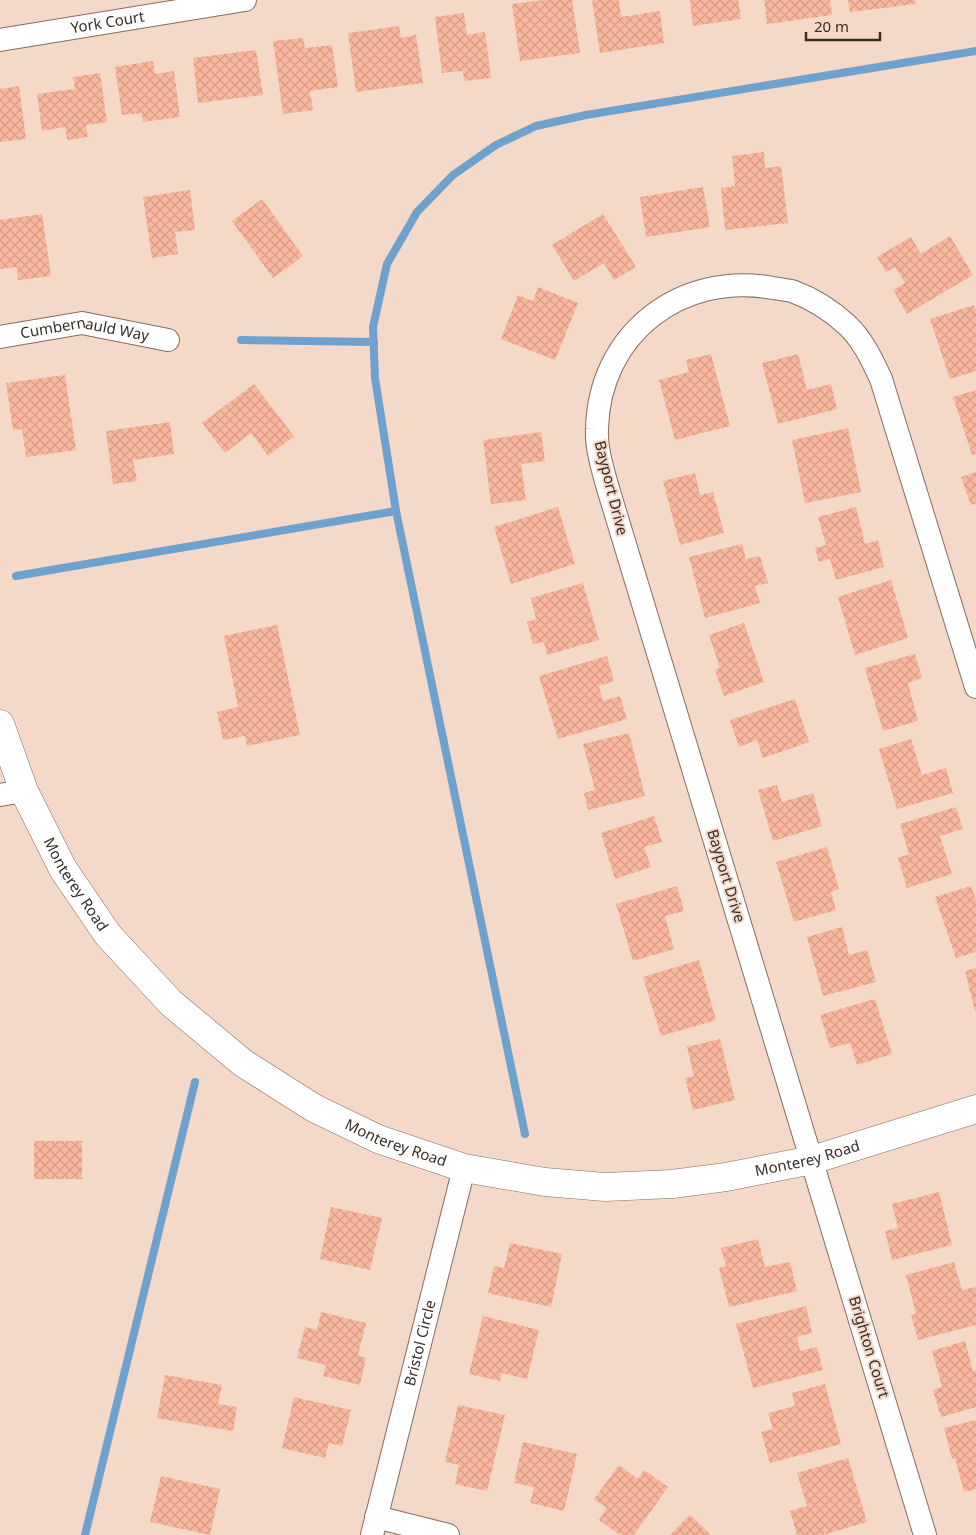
<svg xmlns="http://www.w3.org/2000/svg" width="976" height="1535" viewBox="0 0 976 1535" font-family="'Noto Sans',sans-serif">
<style>
.lines{fill:none;stroke-linecap:round;stroke-linejoin:round}
.stream{stroke:#6da2ce;stroke-width:8}
.building{fill:url(#building-cross-hatch)}
.minor-casing{stroke:#846c5e;stroke-width:24}
.tertiary-casing{stroke:#846c5e;stroke-width:29}
.minor{stroke:#fff;stroke-width:22}
.tertiary{stroke:#fff;stroke-width:28}
.labels{text-anchor:middle;stroke-width:4;stroke-linejoin:round;paint-order:stroke}
.street-label{font-size:15px;fill:#382e28;stroke:#f4d9c9}
</style>
<defs>
<pattern id="building-cross-hatch" width="8" height="8" patternUnits="userSpaceOnUse" patternTransform="scale(1.25)"><rect width="8" height="8" fill="#fab69e"/><path d="M0 0l8 8M0 8l8-8" fill="none" stroke="#d79d88"/></pattern>
</defs>
<rect width="100%" height="100%" fill="#f4d9c9"/>
<g class="lines">
<g class="stream">
<polyline points="241,340 374,342"/>
<polyline points="16,576 396,511"/>
<polyline points="525,1134 396,511 375,378 373,327 387,264 417,212 453,175 496,145 536,126 586,115 976,51"/>
<polyline points="85,1535 195,1082"/>
</g>
</g>
<g class="building">
<polygon points="543,0 572,0 580,53 520,61 512,4"/>
<polygon points="592,0 619,0 621,17 660,11 664,43 600,53"/>
<polygon points="690,0 738,0 741,19 693,26"/>
<polygon points="764,0 830,0 832,15 767,24"/>
<polygon points="848,0 915,0 916,4 850,12"/>
<polygon points="464,13 467,35 485,32 491,78 464,81 463,71 442,73 435,17"/>
<polygon points="399,26 401,38 416,35 423,83 356,92 348,33"/>
<polygon points="303,38 305,48 332,45 338,87 310,91 313,110 283,114 273,41"/>
<polygon points="256,50 263,95 198,103 193,58"/>
<polygon points="153,61 155,74 174,71 180,117 143,122 142,113 122,115 115,67"/>
<polygon points="100,73 107,122 86,125 88,137 67,140 65,127 42,131 37,94 75,89 73,77"/>
<polygon points="19,86 26,139 0,142 0,89"/>
<polygon points="764,152 765,168 781,166 788,223 725,230 721,188 735,186 732,156"/>
<polygon points="703,187 710,227 646,237 640,197"/>
<polygon points="190,190 195,230 175,232 178,254 152,258 143,197"/>
<polygon points="262,199 303,256 273,278 232,221"/>
<polygon points="42,214 51,276 18,280 17,267 0,269 0,220"/>
<polygon points="603,214 636,267 614,280 604,263 574,281 552,245"/>
<polygon points="950,236 973,275 907,314 893,290 905,283 895,267 886,272 877,257 911,237 921,254"/>
<polygon points="538,287 578,303 555,360 501,339 518,295 533,301"/>
<polygon points="974,305 976,310 976,371 950,379 930,319"/>
<polygon points="711,354 730,426 675,440 659,380 689,372 686,360"/>
<polygon points="798,354 807,390 831,384 837,409 778,424 762,363"/>
<polygon points="65,375 76,450 26,457 22,429 13,430 6,383"/>
<polygon points="254,384 294,436 268,456 251,433 225,453 202,423"/>
<polygon points="976,390 976,454 972,455 953,397"/>
<polygon points="170,422 174,454 133,460 137,481 113,484 106,431"/>
<polygon points="848,428 861,492 805,503 792,440"/>
<polygon points="541,432 545,461 521,464 526,500 491,504 483,440"/>
<polygon points="976,472 976,504 971,505 961,477"/>
<polygon points="695,473 700,495 713,492 724,533 680,545 663,481"/>
<polygon points="558,507 575,564 511,584 494,527"/>
<polygon points="856,507 865,544 878,540 884,567 836,580 830,559 819,562 815,548 826,545 818,517"/>
<polygon points="742,544 746,559 760,556 768,583 755,586 760,603 705,618 689,557"/>
<polygon points="891,580 908,638 855,655 838,597"/>
<polygon points="583,583 599,640 547,655 544,642 533,644 527,622 536,619 531,598"/>
<polygon points="744,623 764,682 724,696 715,670 720,668 709,635"/>
<polygon points="277,625 300,735 247,746 245,736 223,740 217,712 238,707 224,636"/>
<polygon points="915,654 922,678 908,683 918,721 883,731 865,668"/>
<polygon points="607,656 614,681 599,686 603,701 620,696 627,719 558,739 539,676"/>
<polygon points="795,699 809,742 763,758 757,740 739,747 730,720"/>
<polygon points="629,733 645,796 588,810 584,793 595,790 583,744"/>
<polygon points="911,739 922,775 946,768 953,793 897,809 879,749"/>
<polygon points="777,785 782,802 813,793 822,826 773,841 758,790"/>
<polygon points="956,807 963,829 940,836 952,874 907,888 898,858 909,854 900,824"/>
<polygon points="654,816 662,842 644,847 651,867 615,879 601,833"/>
<polygon points="827,847 839,889 831,892 836,910 794,922 776,862"/>
<polygon points="677,886 684,911 665,916 674,949 633,961 616,904"/>
<polygon points="971,886 976,900 976,952 956,958 935,897"/>
<polygon points="842,927 849,955 867,950 876,982 823,996 807,937"/>
<polygon points="699,960 716,1020 661,1036 643,977"/>
<polygon points="976,968 976,1011 975,1011 965,971"/>
<polygon points="875,999 892,1054 857,1065 850,1043 830,1048 820,1015"/>
<polygon points="720,1039 735,1100 693,1110 685,1078 694,1076 687,1047"/>
<rect x="34" y="1141" width="48" height="38"/>
<polygon points="939,1192 952,1245 892,1260 885,1231 898,1228 892,1204"/>
<polygon points="331,1207 382,1218 370,1270 320,1259"/>
<polygon points="758,1239 765,1267 790,1262 797,1291 729,1307 719,1268 726,1266 721,1248"/>
<polygon points="510,1243 562,1254 551,1307 488,1293 494,1266 504,1268"/>
<polygon points="954,1262 962,1290 976,1287 976,1325 918,1340 911,1315 916,1314 906,1275"/>
<polygon points="806,1306 812,1333 797,1337 800,1351 817,1347 823,1370 753,1388 736,1324"/>
<polygon points="321,1312 366,1323 358,1355 366,1358 360,1385 323,1376 326,1365 297,1358 305,1327 317,1330"/>
<polygon points="483,1316 539,1330 527,1379 502,1373 500,1381 469,1374"/>
<polygon points="965,1341 973,1371 976,1370 976,1407 941,1417 933,1390 942,1387 932,1351"/>
<polygon points="165,1375 222,1385 218,1404 237,1407 233,1431 157,1418"/>
<polygon points="825,1384 841,1444 770,1463 761,1432 773,1429 768,1413 795,1406 792,1393"/>
<polygon points="294,1397 351,1410 342,1446 329,1443 325,1458 282,1448"/>
<polygon points="458,1405 505,1415 487,1491 455,1484 459,1465 445,1462"/>
<polygon points="976,1420 976,1489 964,1492 955,1458 952,1459 944,1428"/>
<polygon points="523,1442 577,1454 564,1511 530,1503 534,1487 514,1483"/>
<polygon points="848,1458 867,1522 823,1535 797,1535 790,1511 807,1506 797,1473"/>
<polygon points="619,1465 638,1479 644,1470 668,1487 634,1535 620,1535 599,1520 607,1508 594,1499"/>
<polygon points="161,1476 220,1489 210,1535 150,1522"/>
<polygon points="690,1515 711,1535 670,1535"/>
</g>
<g class="lines">
<defs>
<g id="minor">
<path id="s1" d="M0 40 245 0"/>
<path id="s2" d="M0 337 82 323 168 340"/>
<polyline points="0,795 24,791"/>
<polyline points="376,1517 448,1535"/>
<path id="s3" d="M372 1535 464 1168"/>
<path d="M925 1535 607 485C602 467 596 447 597 429 599 333 682 271 773 288 779 289 786 290 792 291 811 298 832 311 847 325 863 340 872 360 881 379L976 687"/>
</g>
<g id="tertiary">
<path id="s4" d="M0 724 24 791 63 869 108 935 171 1003 243 1063 314 1108 378 1139 464 1168 545 1182 605 1187 672 1184 726 1177 812 1160 976 1109"/>
</g>
</defs>
<use href="#minor" class="minor-casing"/>
<use href="#tertiary" class="tertiary-casing"/>
<use href="#minor" class="minor"/>
<use href="#tertiary" class="tertiary"/>
</g>
<g class="labels">
<g class="street-label">
<text dy="5" stroke="none"><textPath href="#s1" startOffset="109">York Court</textPath></text>
<text dy="5" stroke="none"><textPath href="#s2" startOffset="86">Cumbernauld Way</textPath></text>
<text transform="translate(611 488) rotate(76)" y="5">Bayport Drive</text>
<text transform="translate(726 876) rotate(73)" y="5">Bayport Drive</text>
<text dy="5" stroke="none"><textPath href="#s4" startOffset="178">Monterey Road</textPath></text>
<text dy="5" stroke="none"><textPath href="#s4" startOffset="598">Monterey Road</textPath></text>
<text dy="5" stroke="none"><textPath href="#s4" startOffset="1018">Monterey Road</textPath></text>
<text dy="5" stroke="none"><textPath href="#s3" startOffset="198">Bristol Circle</textPath></text>
<text transform="translate(869 1347) rotate(73)" y="5">Brighton Court</text>
</g>
</g>
<path d="M806 32v8h74v-8" fill="none" stroke="#382e28" stroke-width="2.5"/>
<text x="814" y="32" font-size="15" fill="#382e28" stroke="#f4d9c9" stroke-width="4" paint-order="stroke">20 m</text>
</svg>
